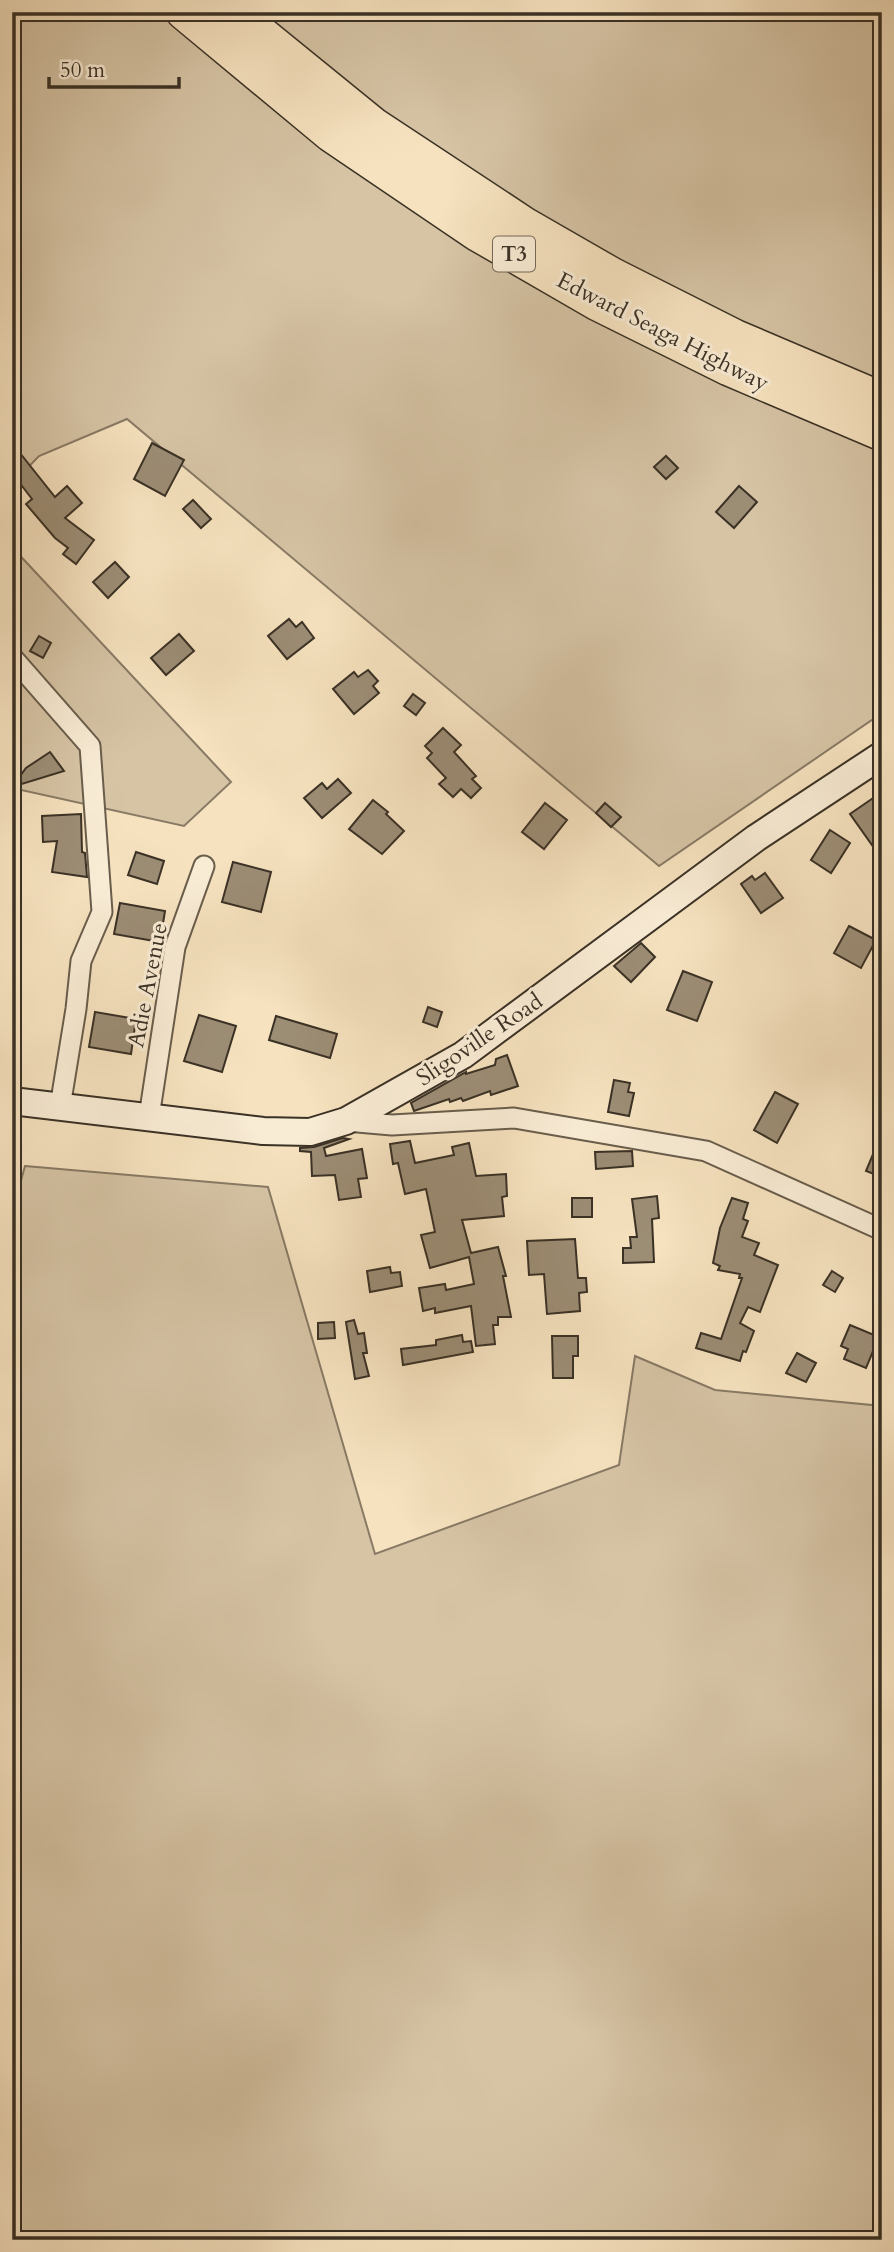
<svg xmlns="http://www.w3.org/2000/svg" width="894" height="2252" viewBox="0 0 894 2252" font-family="Cardo,serif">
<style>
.green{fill:#d6c4a5;stroke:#887a65;stroke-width:2}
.building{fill:#9c8d75;stroke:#3a3125;stroke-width:2}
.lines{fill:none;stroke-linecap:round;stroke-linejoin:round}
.street-casing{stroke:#695d4c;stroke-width:23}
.secondary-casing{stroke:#3a3125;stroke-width:30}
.highway-casing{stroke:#3a3125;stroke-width:38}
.street{stroke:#f9ecd5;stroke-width:19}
.secondary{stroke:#f9ecd5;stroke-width:26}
.highway{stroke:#f6e2bf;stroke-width:35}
.labels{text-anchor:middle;stroke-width:6;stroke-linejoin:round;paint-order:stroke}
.shield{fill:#f9ecd5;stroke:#73695a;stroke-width:2}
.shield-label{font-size:21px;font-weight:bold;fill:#3a3125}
.street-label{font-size:23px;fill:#3a3125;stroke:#f9ecd5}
</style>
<rect width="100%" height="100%" fill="#f6e2bf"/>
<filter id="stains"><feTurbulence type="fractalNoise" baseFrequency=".00286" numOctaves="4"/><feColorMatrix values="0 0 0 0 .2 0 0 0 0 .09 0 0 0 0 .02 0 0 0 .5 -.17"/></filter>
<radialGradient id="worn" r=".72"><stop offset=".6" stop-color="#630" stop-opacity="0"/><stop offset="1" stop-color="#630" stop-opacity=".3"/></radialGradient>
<g class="green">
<polygon points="12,12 882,12 882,713 659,866 127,419 39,456 12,484"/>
<polygon points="12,547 231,782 184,826 12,788"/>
<polygon points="25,1166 268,1187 375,1554 619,1465 635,1356 715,1390 882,1406 882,2240 12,2240 12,1213"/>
</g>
<g class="building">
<polygon points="12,443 55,497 67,486 82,503 65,518 94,540 76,564 63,554 68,548 55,538 26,504 32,499 12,473"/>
<polygon points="152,443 184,460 165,496 134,479"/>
<polygon points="666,456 678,468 666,479 654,467"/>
<polygon points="739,486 757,502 734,528 716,512"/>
<polygon points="193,500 211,519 201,528 183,509"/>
<polygon points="115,562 129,577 108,598 93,582"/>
<polygon points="289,619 296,627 302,622 314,638 287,659 268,636"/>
<polygon points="179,634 194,651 166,675 151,658"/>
<polygon points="39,636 51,643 43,658 30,651"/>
<polygon points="368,670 378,681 373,686 379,693 354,714 333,689 354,672 358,677"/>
<polygon points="413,694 425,703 416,715 404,706"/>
<polygon points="443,728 461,745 454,752 476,776 472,779 481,788 471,798 461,789 453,797 439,784 446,778 427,758 432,753 425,746"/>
<polygon points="50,752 64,771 12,787 26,768"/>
<polygon points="338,779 351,793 322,818 304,798 322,783 327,789"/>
<polygon points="876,796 882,804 882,838 872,845 850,814"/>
<polygon points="373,800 388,812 386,814 404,831 382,854 349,829"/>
<polygon points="545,803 567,820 544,849 522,832"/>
<polygon points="605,803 621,817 611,827 596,813"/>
<polygon points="81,814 82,852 85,853 87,877 52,872 57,841 43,842 42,816"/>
<polygon points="830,830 850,843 831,873 811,860"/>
<polygon points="136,852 164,861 157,884 128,875"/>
<polygon points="233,862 271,872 261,912 222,902"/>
<polygon points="765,873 783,898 761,913 741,884 752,876 755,880"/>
<polygon points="120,903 165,911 160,942 114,934"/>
<polygon points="849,926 876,940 861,968 834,953"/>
<polygon points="641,943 655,957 631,982 614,966"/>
<polygon points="683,971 712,982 697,1021 667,1010"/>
<polygon points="428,1007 442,1012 437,1027 423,1022"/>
<polygon points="95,1012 136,1019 131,1054 89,1047"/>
<polygon points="199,1015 236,1026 222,1072 184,1061"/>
<polygon points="276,1016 337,1034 330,1058 269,1040"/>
<polygon points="507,1055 518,1086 491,1095 490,1091 463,1101 461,1098 450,1102 449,1099 414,1111 411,1103 466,1072 466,1074 495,1065 496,1059"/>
<polygon points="614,1080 630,1083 628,1092 634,1093 629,1116 608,1112"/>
<polygon points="775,1092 798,1104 777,1143 754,1130"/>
<polygon points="881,1135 882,1135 882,1177 866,1171"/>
<polygon points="343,1138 349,1139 324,1148 326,1156 362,1149 367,1178 358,1179 361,1197 339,1200 335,1175 312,1176 311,1152 300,1151 300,1148 314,1147"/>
<polygon points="410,1141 415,1163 454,1155 452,1147 469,1143 476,1176 506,1174 507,1196 502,1197 504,1216 462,1220 471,1253 498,1247 506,1276 503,1276 511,1317 498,1317 498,1325 493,1325 495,1344 476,1346 471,1306 435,1313 435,1308 423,1311 419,1288 445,1284 446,1290 474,1284 469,1257 430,1268 421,1235 435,1232 426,1189 405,1194 398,1163 393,1164 390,1144"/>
<polygon points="632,1151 633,1166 596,1169 595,1152"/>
<polygon points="657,1196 659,1218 652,1219 654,1262 623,1263 623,1248 631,1248 630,1237 637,1237 632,1199"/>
<rect x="572" y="1198" width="20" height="19"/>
<polygon points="732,1198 748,1203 743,1219 748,1221 742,1237 759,1243 754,1255 778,1265 760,1312 748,1307 740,1323 754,1331 746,1352 743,1351 740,1361 696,1348 701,1333 721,1339 742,1278 739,1278 740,1274 718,1270 720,1266 713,1263 720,1228"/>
<polygon points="575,1239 578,1278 586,1278 587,1292 579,1293 580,1311 547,1314 544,1274 529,1275 527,1241"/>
<polygon points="390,1267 391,1273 400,1272 402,1286 370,1292 367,1271"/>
<polygon points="832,1271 843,1278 835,1292 823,1285"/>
<polygon points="354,1320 358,1334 364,1333 367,1353 363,1353 369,1376 355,1379 346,1322"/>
<polygon points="334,1322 335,1338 318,1339 318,1323"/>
<polygon points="850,1325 879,1337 866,1368 844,1359 848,1349 841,1346"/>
<polygon points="462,1335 463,1342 471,1341 473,1352 403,1365 401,1349 436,1345 436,1340"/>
<polygon points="552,1336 578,1336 578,1356 573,1356 573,1378 553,1378"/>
<polygon points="797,1353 816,1363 806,1382 786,1373"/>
</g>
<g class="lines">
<defs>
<g id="street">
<polyline points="12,657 90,746 102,912 81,961 76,1009 60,1107"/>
<polyline points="149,1117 175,947 204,866"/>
<polyline points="346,1121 392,1125 514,1118 706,1151 882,1230"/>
</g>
<polyline id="secondary" points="12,1101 263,1131 310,1132 346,1121 463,1055 756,838 882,755"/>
<g id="highway">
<polyline points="184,12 331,134 477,233 598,303 729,368 882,433"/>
<polyline points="234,12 373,125 526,226 613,276 734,337 882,400"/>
</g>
</defs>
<use href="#street" class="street-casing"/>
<use href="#secondary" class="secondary-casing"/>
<use href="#highway" class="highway-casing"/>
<use href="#street" class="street"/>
<use href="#secondary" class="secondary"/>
<use href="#highway" class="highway"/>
</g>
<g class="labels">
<rect class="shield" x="493" y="236.5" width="42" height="35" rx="5"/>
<g class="shield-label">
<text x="514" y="261">T3</text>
</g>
<g class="street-label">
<text transform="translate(663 331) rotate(27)" y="8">Edward Seaga Highway</text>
<text transform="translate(147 985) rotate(-79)" y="8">Adie Avenue</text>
<text transform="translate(479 1039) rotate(-34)" y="8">Sligoville Road</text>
</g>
</g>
<rect width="894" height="2252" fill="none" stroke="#f6e2bf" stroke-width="42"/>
<rect x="14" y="14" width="866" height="2224" fill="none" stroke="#3a3125" stroke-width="3.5"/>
<rect x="21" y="21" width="852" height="2210" fill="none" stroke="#3a3125" stroke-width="2"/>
<path d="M49 77v10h130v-10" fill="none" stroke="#3a3125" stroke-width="3.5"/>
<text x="60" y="77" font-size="21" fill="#3a3125" stroke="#f9ecd5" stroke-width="5" paint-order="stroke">50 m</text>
<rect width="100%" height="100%" filter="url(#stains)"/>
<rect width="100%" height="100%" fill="url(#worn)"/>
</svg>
